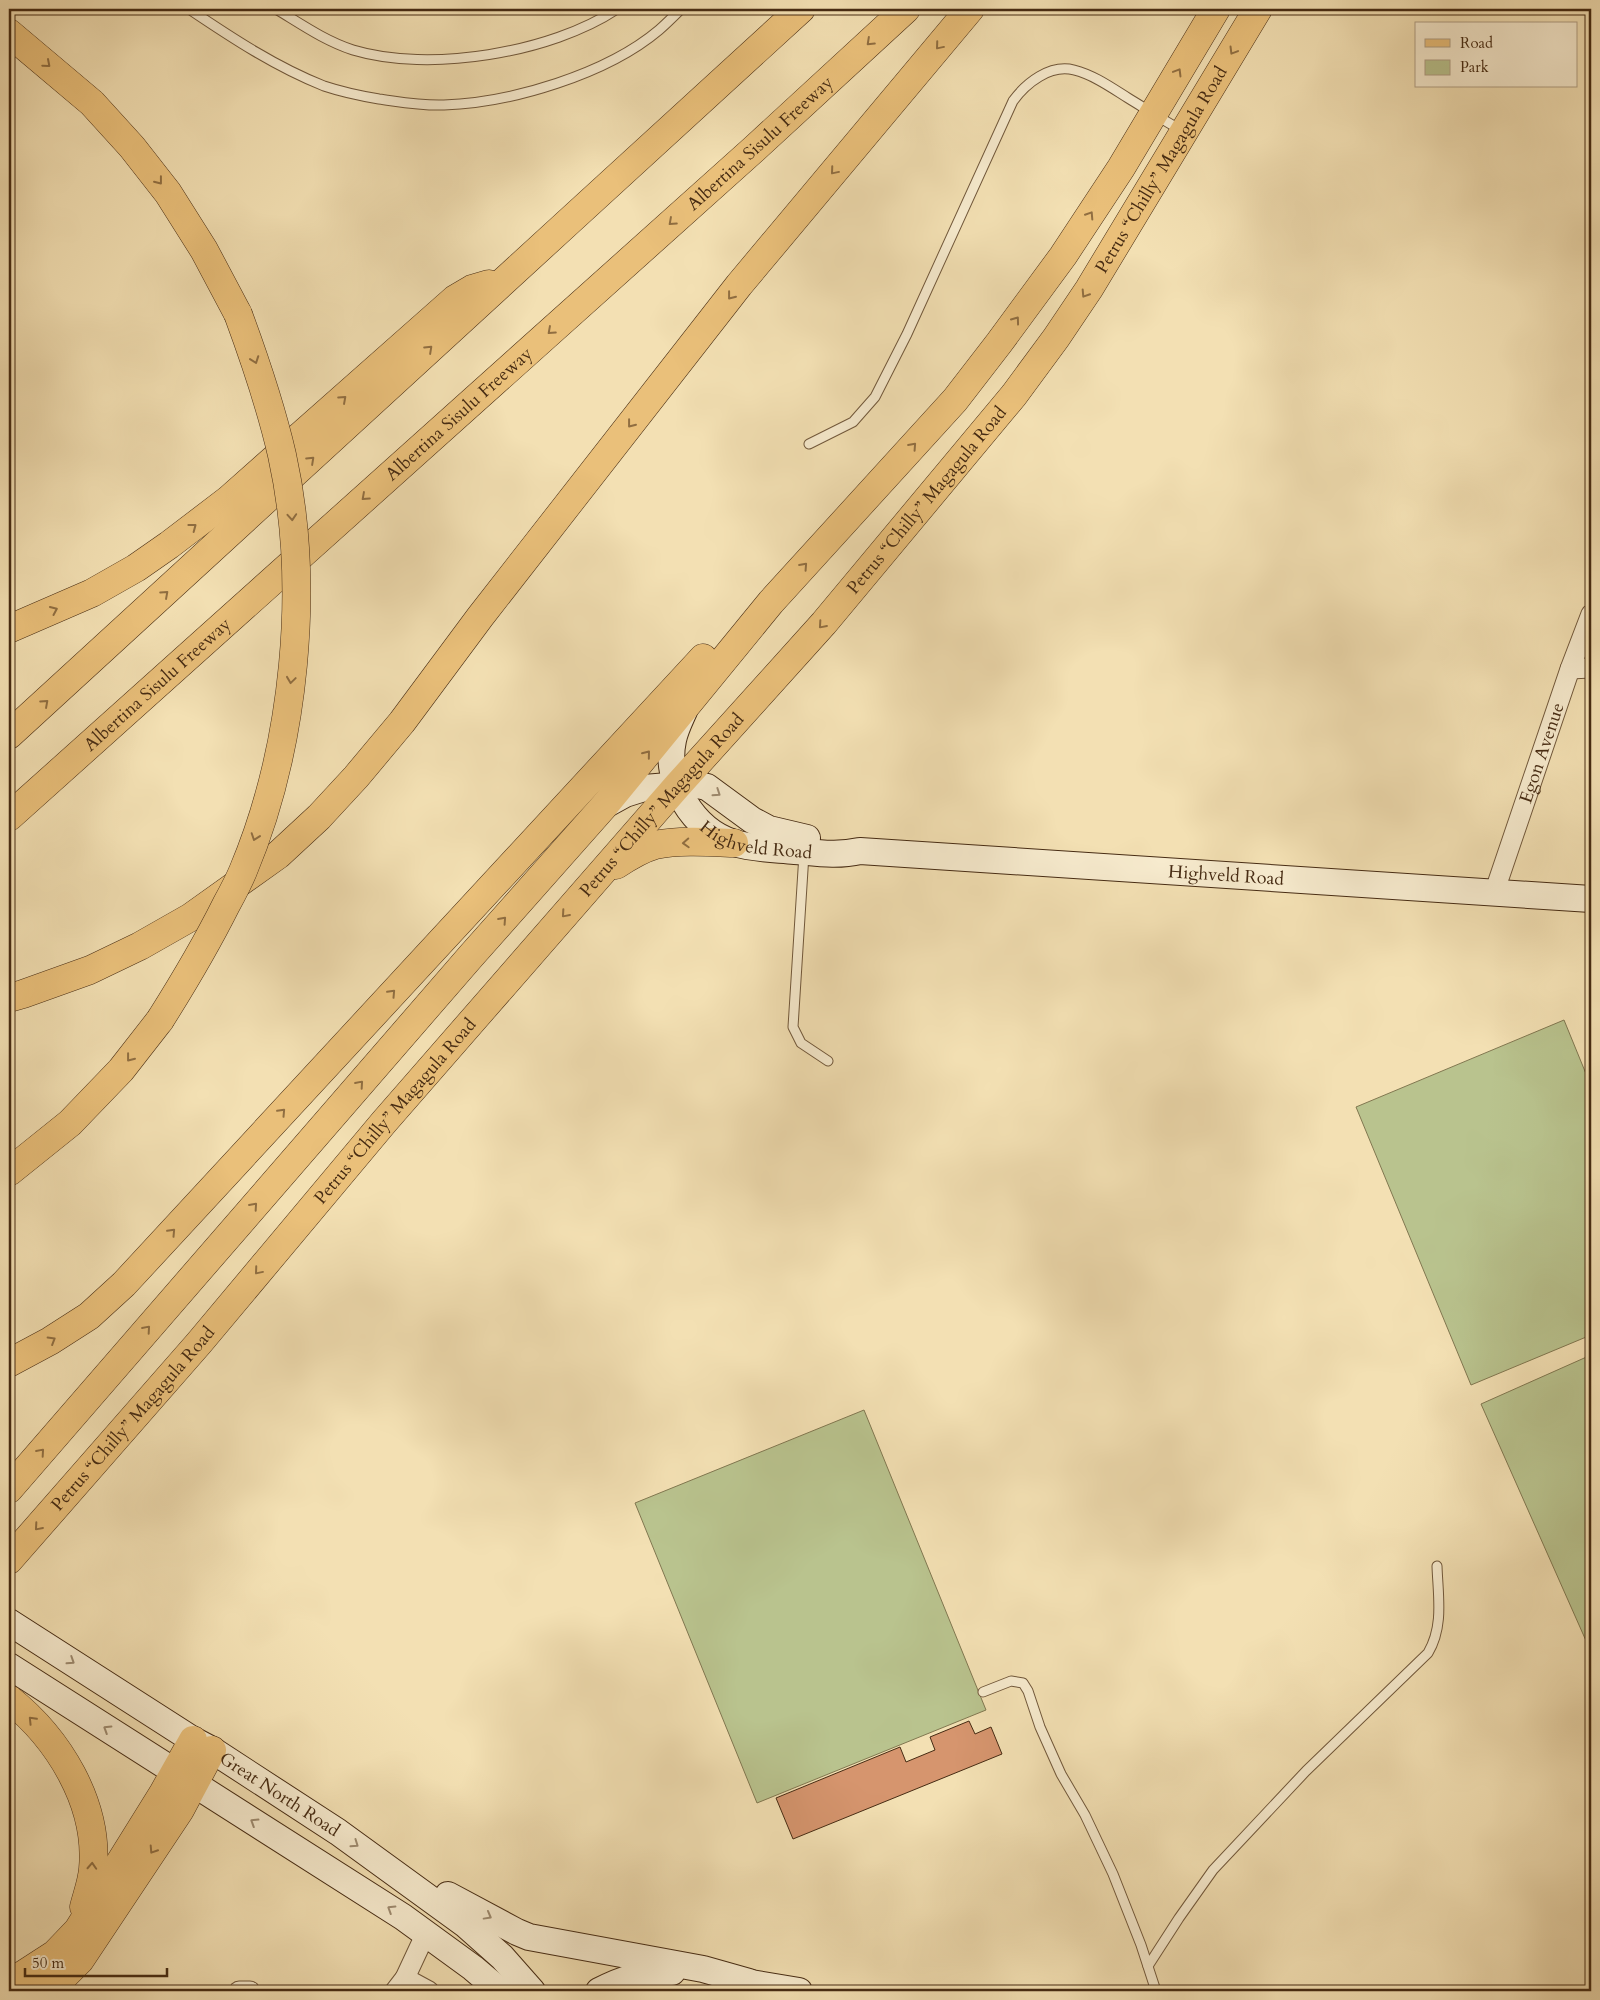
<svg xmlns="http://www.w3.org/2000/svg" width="1600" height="2000" viewBox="0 0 1600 2000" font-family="Cardo,serif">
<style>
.green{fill:#b9c38e;stroke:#807750}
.building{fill:#d6956e;stroke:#462b13}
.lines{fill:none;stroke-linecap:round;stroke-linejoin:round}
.lane-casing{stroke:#71583b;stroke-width:11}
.street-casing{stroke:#71583b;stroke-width:21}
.secondary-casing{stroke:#462b13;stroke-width:28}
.primary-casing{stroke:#462b13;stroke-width:29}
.highway-casing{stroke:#462b13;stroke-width:29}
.lane{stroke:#f7ebce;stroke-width:9}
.street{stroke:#f7ebce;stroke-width:19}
.secondary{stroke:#f7ebce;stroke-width:26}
.primary{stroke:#eac07a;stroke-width:28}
.highway{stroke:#eac07a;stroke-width:28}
.highway-bridge-casing{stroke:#462b13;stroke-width:29;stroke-linecap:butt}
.highway-bridge{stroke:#eac07a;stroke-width:28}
.oneway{stroke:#906e41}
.oneway2{stroke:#9e8b70}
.labels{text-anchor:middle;stroke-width:4.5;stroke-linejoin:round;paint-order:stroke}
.street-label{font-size:18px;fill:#462b13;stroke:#f7ebce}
</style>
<rect width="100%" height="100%" fill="#f3e0b3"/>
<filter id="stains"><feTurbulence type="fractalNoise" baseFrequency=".004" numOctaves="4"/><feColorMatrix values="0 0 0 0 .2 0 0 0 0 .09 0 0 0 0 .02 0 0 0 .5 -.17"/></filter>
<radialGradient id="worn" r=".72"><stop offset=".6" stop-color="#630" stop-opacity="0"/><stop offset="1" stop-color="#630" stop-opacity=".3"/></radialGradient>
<g class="green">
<polygon points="1564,1020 1591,1086 1591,1335 1471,1385 1356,1107"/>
<polygon points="1591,1355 1591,1652 1481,1404"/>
<polygon points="864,1410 986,1710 757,1803 635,1503"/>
</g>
<polygon class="building" points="969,1721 975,1734 991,1727 1002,1754 793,1839 776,1798 900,1747 906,1762 935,1750 930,1737"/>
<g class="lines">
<defs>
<g id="lane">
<path d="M189 9C232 38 276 67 324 86 342 92 361 96 379 99 401 102 422 106 444 105 511 103 607 74 659 30 667 23 674 16 681 9"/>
<path d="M276 9C301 24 325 41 353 50 429 73 551 53 617 9"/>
<path d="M809 444 853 422 875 397 907 334 1013 101C1026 83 1050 64 1074 70 1094 75 1112 88 1128 98 1146 109 1163 120 1181 130"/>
<polyline points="804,854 793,1027 801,1043 828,1061"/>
<polyline points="983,1692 1011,1681 1023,1683 1028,1691 1040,1727 1061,1774 1085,1815 1113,1874 1141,1945 1156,1991"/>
<path d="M1148 1966 1179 1918 1213 1870 1306 1771 1428 1653C1444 1626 1438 1596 1437 1566"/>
</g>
<g id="street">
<polyline points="1570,669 1591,668"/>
<path id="s1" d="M1494 893 1570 669 1591 614"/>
<polyline points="405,1978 429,1991"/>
<polyline points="239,1991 250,1991"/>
<polyline points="395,1991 405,1978 426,1933"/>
</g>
<g id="secondary">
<path id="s2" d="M684 711C680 720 675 730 673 740 664 782 693 830 734 843 754 849 775 849 795 851 818 853 838 856 860 851L1591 899"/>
<polyline points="605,805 625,794 644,788 693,784 707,787 752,820 769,829 807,838"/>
<path id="s3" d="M9 1622 193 1740 212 1750 338 1832 466 1925 502 1957 532 1991"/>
<polyline points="9,1666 403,1917 473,1968 500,1991"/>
<polyline points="448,1895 517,1932 529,1937 703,1969 749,1982"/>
<polyline points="733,1980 799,1991"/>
<path d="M599 1991C622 1979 645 1971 672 1972"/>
</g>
<g id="primary">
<path d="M616 865C628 857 641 849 655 845 680 840 709 842 734 843"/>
<polyline points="9,1363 50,1341 89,1316 124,1284 703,658"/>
<polyline points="9,1489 471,956 605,805 771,602 955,400 999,343 1063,256 1121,168 1216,9"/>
<path id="s4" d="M9 1560 199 1343 384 1122 678 785 824 623 1014 395 1056 338 1089 289 1258 9"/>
<path d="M9 1699C58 1738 99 1803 93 1869 92 1882 87 1895 84 1907"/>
<polyline points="9,1980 21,1976 55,1954 78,1930 162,1795 193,1740"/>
<polyline points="41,1991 66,1974 80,1960 180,1810 212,1750"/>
</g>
<g id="highway">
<polyline points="9,33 92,103 132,147 168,193 204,250 238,314"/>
<polyline points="9,629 92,593 136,568 169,545 228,500 455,299 472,289 489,284"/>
<path d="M9 735C274 495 536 250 801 9"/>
<path id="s5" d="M9 817 754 149 906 9"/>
<polyline points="9,998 23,994 90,970 140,946 191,917 278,855 319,817 356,777 402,722 480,617 739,285 970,9"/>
<polyline points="9,1172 70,1123 121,1070 160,1020"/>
</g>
</defs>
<use href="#lane" class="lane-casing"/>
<use href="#street" class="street-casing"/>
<use href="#secondary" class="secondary-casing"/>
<use href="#primary" class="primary-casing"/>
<use href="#highway" class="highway-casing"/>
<use href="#lane" class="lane"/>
<use href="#street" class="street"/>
<use href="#secondary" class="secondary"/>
<use href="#primary" class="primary"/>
<use href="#highway" class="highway"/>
<defs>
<path id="highway-bridge" d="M160 1020C184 982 206 945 226 905 232 894 238 883 243 871 295 747 311 586 282 455 271 407 255 360 238 314"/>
</defs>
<use href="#highway-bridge" class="highway-bridge-casing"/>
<use href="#highway-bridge" class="highway-bridge"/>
</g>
<defs><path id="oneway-chevron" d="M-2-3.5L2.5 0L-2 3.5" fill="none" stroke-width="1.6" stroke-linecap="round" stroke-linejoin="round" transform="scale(1.25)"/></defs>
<g class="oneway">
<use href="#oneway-chevron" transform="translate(870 42) rotate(137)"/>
<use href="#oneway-chevron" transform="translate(939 46) rotate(130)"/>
<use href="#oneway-chevron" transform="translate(1233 51) rotate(121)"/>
<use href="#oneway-chevron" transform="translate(47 64) rotate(41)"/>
<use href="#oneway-chevron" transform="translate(1178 72) rotate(-59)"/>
<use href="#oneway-chevron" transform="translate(834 171) rotate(130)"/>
<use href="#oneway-chevron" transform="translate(159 181) rotate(52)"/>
<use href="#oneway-chevron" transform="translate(1090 215) rotate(-57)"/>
<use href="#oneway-chevron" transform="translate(672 222) rotate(138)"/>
<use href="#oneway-chevron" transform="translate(1085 294) rotate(123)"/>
<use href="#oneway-chevron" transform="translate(731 296) rotate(128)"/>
<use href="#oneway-chevron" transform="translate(1016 320) rotate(-54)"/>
<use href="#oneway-chevron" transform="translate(551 331) rotate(138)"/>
<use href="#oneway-chevron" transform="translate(429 349) rotate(-43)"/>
<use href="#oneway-chevron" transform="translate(255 360) rotate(70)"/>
<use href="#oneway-chevron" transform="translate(343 399) rotate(-42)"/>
<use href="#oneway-chevron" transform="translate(631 424) rotate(128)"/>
<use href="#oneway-chevron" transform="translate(913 446) rotate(-48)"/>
<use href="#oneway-chevron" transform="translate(311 460) rotate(-43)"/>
<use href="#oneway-chevron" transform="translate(365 497) rotate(138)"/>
<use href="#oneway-chevron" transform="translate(292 517) rotate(86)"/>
<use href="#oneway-chevron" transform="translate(193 527) rotate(-37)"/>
<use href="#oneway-chevron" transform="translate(804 566) rotate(-48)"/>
<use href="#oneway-chevron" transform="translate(165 594) rotate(-42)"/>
<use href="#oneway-chevron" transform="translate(54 610) rotate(-24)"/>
<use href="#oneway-chevron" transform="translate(822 625) rotate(131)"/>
<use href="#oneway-chevron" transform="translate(291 680) rotate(98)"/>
<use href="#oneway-chevron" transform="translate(45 703) rotate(-42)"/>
<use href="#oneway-chevron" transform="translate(647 754) rotate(-51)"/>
<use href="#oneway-chevron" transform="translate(255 837) rotate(109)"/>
<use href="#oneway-chevron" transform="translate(686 843) rotate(177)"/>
<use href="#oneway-chevron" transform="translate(565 914) rotate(131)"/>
<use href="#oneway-chevron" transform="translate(503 920) rotate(-48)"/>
<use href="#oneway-chevron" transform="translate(392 993) rotate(-47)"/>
<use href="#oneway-chevron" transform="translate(130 1058) rotate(128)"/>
<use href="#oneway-chevron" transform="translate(360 1084) rotate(-49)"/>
<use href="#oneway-chevron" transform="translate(282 1112) rotate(-47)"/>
<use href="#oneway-chevron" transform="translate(254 1206) rotate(-49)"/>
<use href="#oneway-chevron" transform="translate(172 1232) rotate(-47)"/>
<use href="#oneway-chevron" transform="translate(258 1271) rotate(130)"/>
<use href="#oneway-chevron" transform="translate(147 1329) rotate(-49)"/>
<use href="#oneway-chevron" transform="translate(52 1340) rotate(-31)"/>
<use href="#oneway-chevron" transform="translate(41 1452) rotate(-49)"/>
<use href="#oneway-chevron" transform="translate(38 1527) rotate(131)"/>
<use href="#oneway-chevron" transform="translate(32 1720) rotate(-134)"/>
<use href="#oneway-chevron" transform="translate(153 1850) rotate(123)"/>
<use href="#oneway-chevron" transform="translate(92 1866) rotate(-87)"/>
</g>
<g class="oneway2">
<use href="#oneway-chevron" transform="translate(717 793) rotate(34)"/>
<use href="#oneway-chevron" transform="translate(71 1661) rotate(33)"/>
<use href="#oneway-chevron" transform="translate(107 1729) rotate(-148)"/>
<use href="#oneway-chevron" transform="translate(254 1822) rotate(-148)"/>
<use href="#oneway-chevron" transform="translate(355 1844) rotate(35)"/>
<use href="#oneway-chevron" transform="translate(391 1909) rotate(-148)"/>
<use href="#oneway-chevron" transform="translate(488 1916) rotate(29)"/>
</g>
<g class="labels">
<g class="street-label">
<text dy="6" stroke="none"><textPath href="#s5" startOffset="1009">Albertina Sisulu Freeway</textPath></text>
<text dy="6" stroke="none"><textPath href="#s4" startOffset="1808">Petrus “Chilly” Magagula Road</textPath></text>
<text dy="6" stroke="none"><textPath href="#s5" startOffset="604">Albertina Sisulu Freeway</textPath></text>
<text dy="6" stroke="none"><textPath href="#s4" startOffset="1402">Petrus “Chilly” Magagula Road</textPath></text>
<text dy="6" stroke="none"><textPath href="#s5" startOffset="199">Albertina Sisulu Freeway</textPath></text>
<text dy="6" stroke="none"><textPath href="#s1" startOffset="148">Egon Avenue</textPath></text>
<text dy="6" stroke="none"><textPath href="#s4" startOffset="998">Petrus “Chilly” Magagula Road</textPath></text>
<text dy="6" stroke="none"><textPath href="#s2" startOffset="182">Highveld Road</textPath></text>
<text dy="6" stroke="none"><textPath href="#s2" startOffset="655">Highveld Road</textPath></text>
<text dy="6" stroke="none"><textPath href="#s4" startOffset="592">Petrus “Chilly” Magagula Road</textPath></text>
<text dy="6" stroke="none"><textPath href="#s4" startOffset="188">Petrus “Chilly” Magagula Road</textPath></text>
<text dy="6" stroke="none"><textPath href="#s3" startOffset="321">Great North Road</textPath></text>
</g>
</g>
<rect width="1600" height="2000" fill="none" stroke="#f3e0b3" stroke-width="30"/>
<rect x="10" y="10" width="1580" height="1980" fill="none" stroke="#462b13" stroke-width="2.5"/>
<rect x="15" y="15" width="1570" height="1970" fill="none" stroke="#462b13"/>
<rect x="1415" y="22" width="162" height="65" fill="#f7ebce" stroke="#b09e83"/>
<rect x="1425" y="39" width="25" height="8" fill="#eac07a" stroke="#b09e83"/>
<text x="1460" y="48" font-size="15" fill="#462b13">Road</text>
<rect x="1425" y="60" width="25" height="15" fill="#b9c38e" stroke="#b09e83"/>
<text x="1460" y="72" font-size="15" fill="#462b13">Park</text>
<path d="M25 1968v8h142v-8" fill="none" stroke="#462b13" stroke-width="2.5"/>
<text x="32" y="1968" font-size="15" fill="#462b13" stroke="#f7ebce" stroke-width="4" paint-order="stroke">50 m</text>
<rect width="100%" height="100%" filter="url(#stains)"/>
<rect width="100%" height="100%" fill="url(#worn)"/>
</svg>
